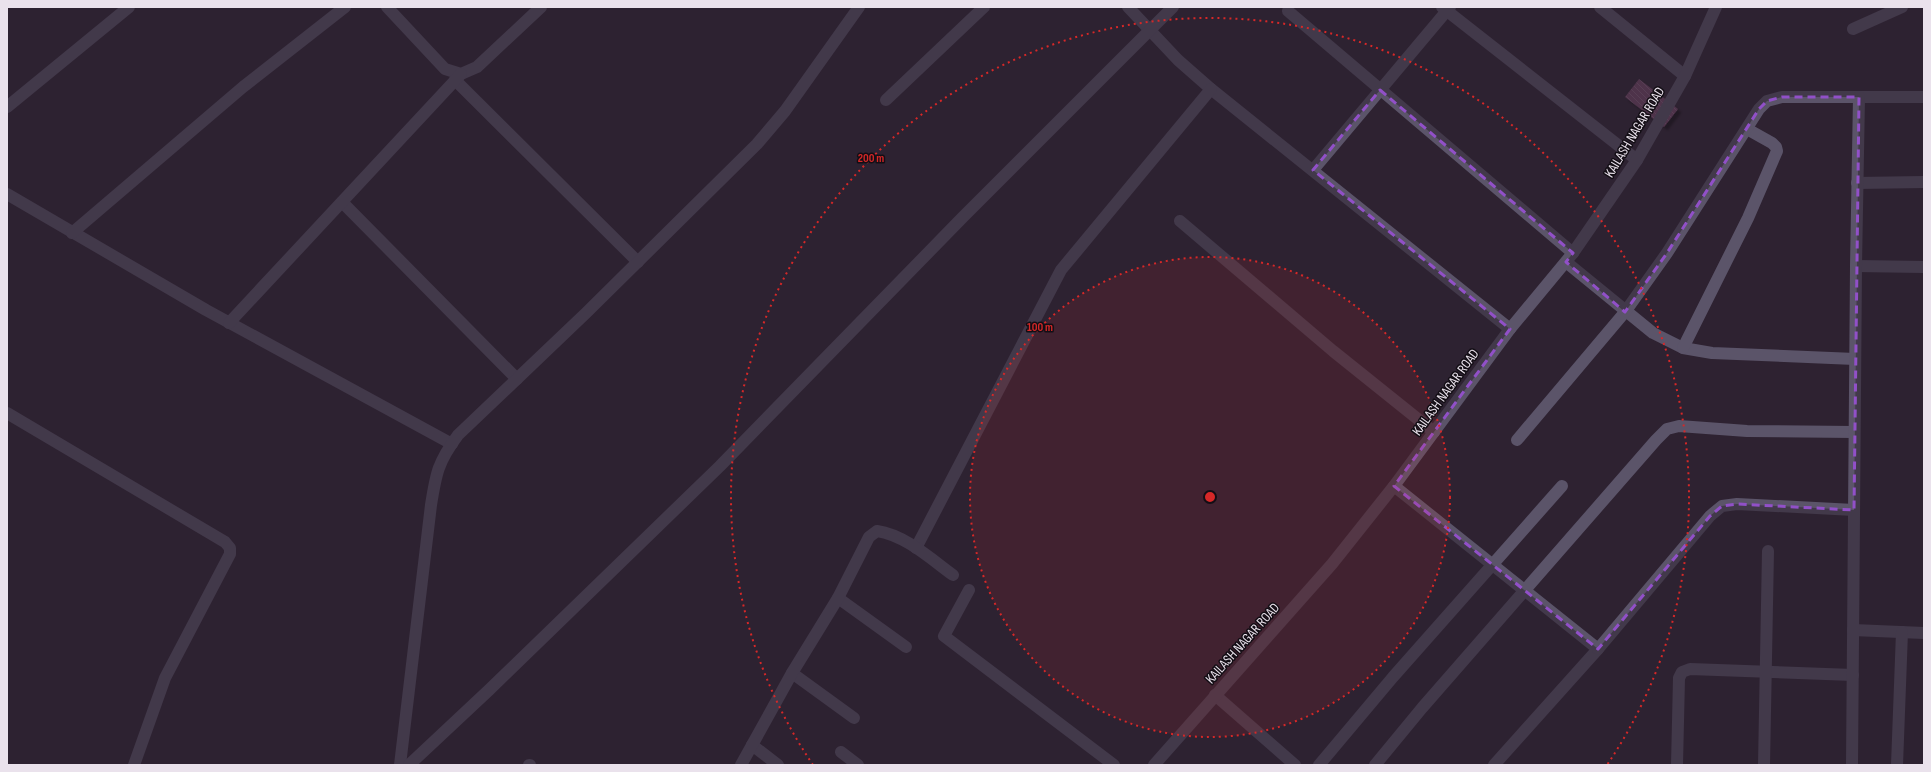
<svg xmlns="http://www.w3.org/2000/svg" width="1931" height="772" viewBox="0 0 1931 772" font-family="'Sofia Sans Condensed',sans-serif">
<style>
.building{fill:url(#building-back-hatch);filter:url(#shadow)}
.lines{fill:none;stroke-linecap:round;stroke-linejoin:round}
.minor{stroke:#5b5469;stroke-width:12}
.marked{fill:none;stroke:#9150c8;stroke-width:3;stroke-dasharray:8 5;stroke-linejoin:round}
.ring{fill:none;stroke:#d62828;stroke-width:2;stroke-dasharray:2 4}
.labels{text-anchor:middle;stroke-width:3;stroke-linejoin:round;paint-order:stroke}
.street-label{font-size:14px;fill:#eae2ec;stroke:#130e15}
.centre{fill:#d62828;stroke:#130e15;stroke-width:2}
.ring-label{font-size:12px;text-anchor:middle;font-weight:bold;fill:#d62828;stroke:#130e15;stroke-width:3;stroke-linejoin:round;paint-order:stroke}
</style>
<defs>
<pattern id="building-back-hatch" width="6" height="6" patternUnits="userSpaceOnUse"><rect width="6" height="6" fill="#754668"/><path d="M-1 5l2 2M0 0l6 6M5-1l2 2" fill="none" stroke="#89607e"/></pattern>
<filter id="shadow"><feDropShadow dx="3.5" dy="3.5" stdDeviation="1" flood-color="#0009"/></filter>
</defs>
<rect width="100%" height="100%" fill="#2e2231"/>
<polygon class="building" points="1639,79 1678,109 1664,127 1625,97"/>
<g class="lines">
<g class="minor">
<polyline points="387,7 445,69 461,74 477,67 541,7"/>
<polyline points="1128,7 1178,60 1211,89 1510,329"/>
<polyline points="1442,7 1637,160"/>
<polyline points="1600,7 1685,76"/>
<polyline points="1288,11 1573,253"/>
<polyline points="1853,29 1902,7"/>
<polyline points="455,80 638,262"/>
<polyline points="886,100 984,7"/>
<polyline points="7,107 129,7"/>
<polyline points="1313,170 1450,7"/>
<polyline points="1857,183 1924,182"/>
<polyline points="7,194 206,310 452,444"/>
<polyline points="342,202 517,379"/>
<polyline points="1180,221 1333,351 1434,432"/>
<polyline points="72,233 243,87 345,7"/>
<polyline points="1566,262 1653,333 1683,348 1712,353 1855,359"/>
<polyline points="1856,266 1924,267"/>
<polyline points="229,323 461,74"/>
<polyline points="1683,348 1748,218 1777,151 1776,147 1772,143 1747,129"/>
<polyline points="7,413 225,542 230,548 230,554 165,678 134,765"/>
<polyline points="1517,440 1625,312 1667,253 1759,109 1767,101 1782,97 1924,97"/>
<polyline points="1394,486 1598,649 1494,765"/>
<polyline points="916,548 1061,270 1211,89"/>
<polyline points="969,590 944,636 1114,765"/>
<polyline points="838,598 906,647"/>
<polyline points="1853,630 1924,633"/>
<polyline points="1598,649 1710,516 1722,506 1737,504 1854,510"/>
<polyline points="792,673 854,718"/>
<polyline points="1215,695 1295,765"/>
<polyline points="752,745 778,765"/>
<polyline points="841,752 858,765"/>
<path d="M400 765 431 505C436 473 438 462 458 435L586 313 757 144 785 111 859 7"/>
<polyline points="409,765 489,690 720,466 962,218 1173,7"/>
<polyline points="529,765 530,765"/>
<path d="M741 765 792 673 838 598 869 537 877 531C905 535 931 559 953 575"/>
<polyline points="1154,765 1332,564 1394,486 1510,329 1573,253 1637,160 1685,76 1716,7"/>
<polyline points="1319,765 1393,677 1562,486"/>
<polyline points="1375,765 1422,708 1656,440 1667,429 1679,426 1747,431 1854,432"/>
<polyline points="1677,765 1679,678 1682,672 1690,669 1853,675"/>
<polyline points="1764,765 1768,551"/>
<polyline points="1852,765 1856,266 1859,97"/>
<polyline points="1897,765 1902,632"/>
</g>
</g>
<path d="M0 0H1931V772H0ZM1380 90 1573 253 1566 262 1625 312 1667 253 1759 109 1767 101 1782 97H1859L1854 510 1737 504 1722 506 1710 516 1598 649 1394 486 1510 329 1313 170Z" fill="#2e2231" fill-opacity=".55" fill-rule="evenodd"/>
<path class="marked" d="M1380 90 1573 253 1566 262 1625 312 1667 253 1759 109 1767 101 1782 97H1859L1854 510 1737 504 1722 506 1710 516 1598 649 1394 486 1510 329 1313 170Z"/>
<circle cx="1210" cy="497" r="240" fill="#d62828" fill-opacity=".12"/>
<g class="ring">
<circle cx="1210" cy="497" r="240"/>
<path d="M813 765A479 479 0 1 1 1607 765"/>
</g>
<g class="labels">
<g class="street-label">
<text transform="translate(1634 132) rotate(-59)" y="5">KAILASH NAGAR ROAD</text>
<text transform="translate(1445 392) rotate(-54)" y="5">KAILASH NAGAR ROAD</text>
<text transform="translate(1242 643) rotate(-48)" y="5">KAILASH NAGAR ROAD</text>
</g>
</g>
<circle cx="1210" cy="497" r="6" class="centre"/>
<g class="ring-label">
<text x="871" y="162">200 m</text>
<text x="1040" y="331">100 m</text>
</g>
<rect width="1931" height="772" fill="none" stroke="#eae2ec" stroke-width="16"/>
</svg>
